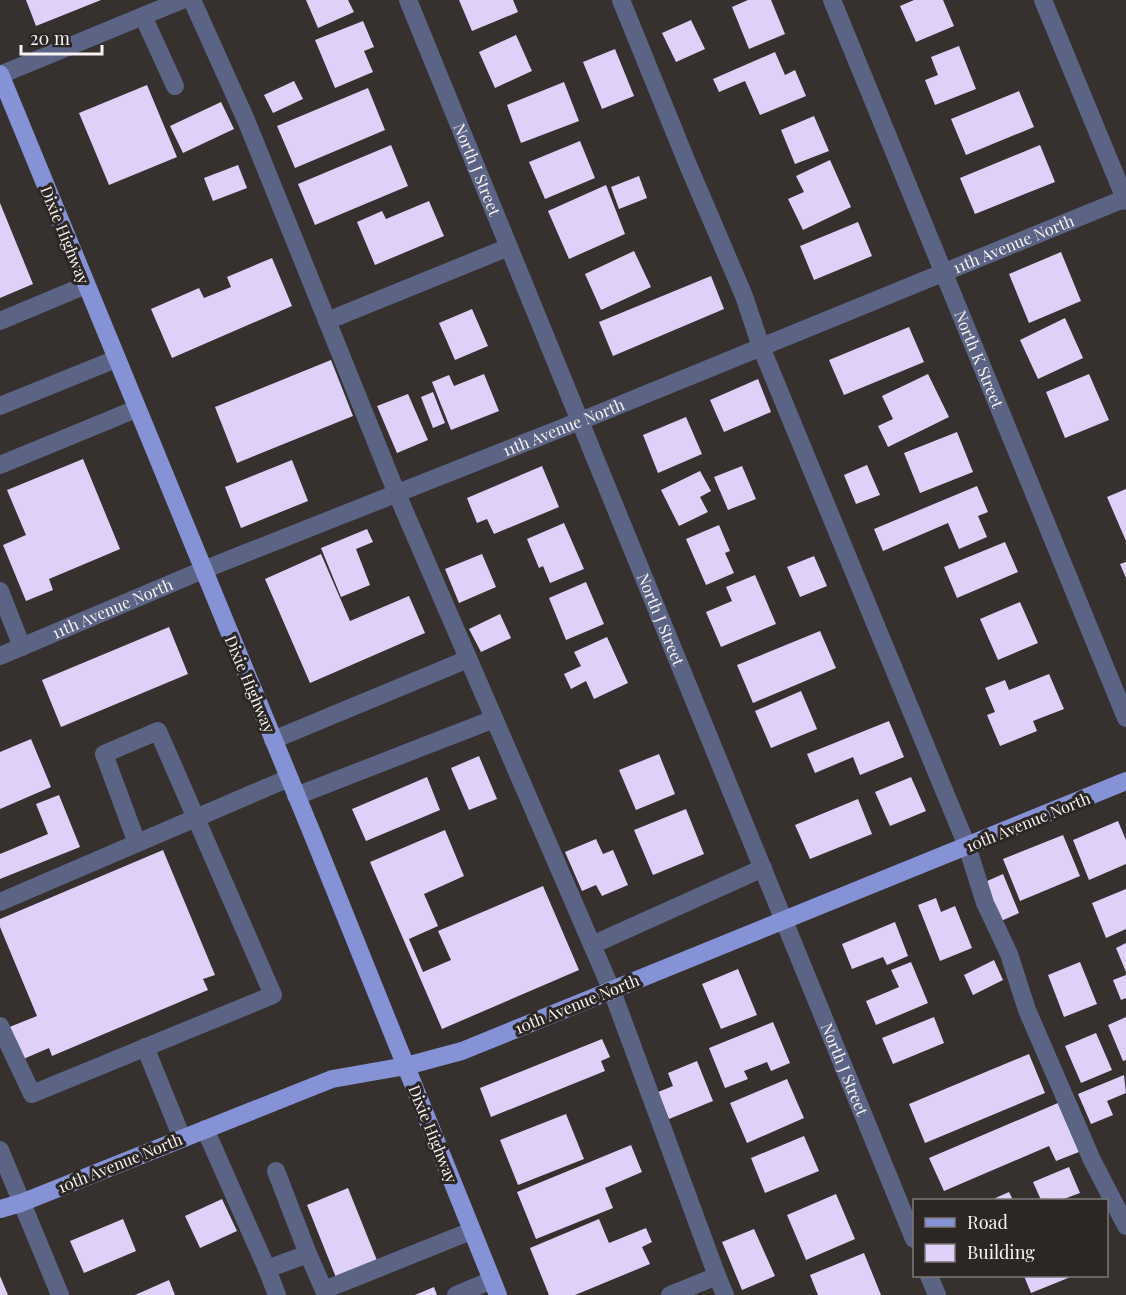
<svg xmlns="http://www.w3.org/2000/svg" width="1126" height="1295" viewBox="0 0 1126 1295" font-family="'Playfair Display',serif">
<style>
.building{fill:#dfd0fa}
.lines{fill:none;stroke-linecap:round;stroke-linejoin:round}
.minor{stroke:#5c6485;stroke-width:18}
.major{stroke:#8592d6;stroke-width:18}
.labels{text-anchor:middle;stroke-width:6;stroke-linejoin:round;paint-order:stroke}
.street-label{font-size:16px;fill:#f7f3f2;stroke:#2c2725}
</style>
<rect width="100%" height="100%" fill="#36312f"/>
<g class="building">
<polygon points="26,0 101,0 36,26"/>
<polygon points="306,0 348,0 354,12 318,28"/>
<polygon points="459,0 513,0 518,12 472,31"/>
<polygon points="748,0 771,0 785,34 749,49 732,7"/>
<polygon points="914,0 943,0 954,26 916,42 900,6"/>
<polygon points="691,20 705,49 676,62 662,33"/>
<polygon points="363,21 374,47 364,51 373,72 335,88 315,40"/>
<polygon points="516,35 532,71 495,88 479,52"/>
<polygon points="959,46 976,89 935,105 925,80 938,75 931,57"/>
<polygon points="615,49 634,96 602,109 583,62"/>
<polygon points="775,52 785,75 795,70 806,96 760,115 745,81 719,92 713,79"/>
<polygon points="294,81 303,99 273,113 264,95"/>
<polygon points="564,82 579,121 521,143 507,105"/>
<polygon points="147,85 177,157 109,185 79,113"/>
<polygon points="368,88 385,130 295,168 277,126"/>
<polygon points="1019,91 1034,127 966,155 951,119"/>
<polygon points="221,102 234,129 183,153 170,126"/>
<polygon points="814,116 829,151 795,164 781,130"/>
<polygon points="580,141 595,178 545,199 529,162"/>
<polygon points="391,145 408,186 315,225 298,184"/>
<polygon points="1040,145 1055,182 975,214 960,178"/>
<polygon points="830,160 851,207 803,230 788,199 804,192 796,176"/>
<polygon points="238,165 247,188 213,201 204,178"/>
<polygon points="639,176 647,198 619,209 611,187"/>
<polygon points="606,185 625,234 569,259 548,211"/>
<polygon points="429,201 444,236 375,265 357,222 382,211 386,219"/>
<polygon points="0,203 33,284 0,298"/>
<polygon points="858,222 872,256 814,280 800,246"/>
<polygon points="634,251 651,287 601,310 585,274"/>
<polygon points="1061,252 1081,301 1029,323 1009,274"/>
<polygon points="272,258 292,306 172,358 151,309 199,288 204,298 231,287 227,277"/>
<polygon points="711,276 724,309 613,356 599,322"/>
<polygon points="472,309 488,346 455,360 439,323"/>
<polygon points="1065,318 1083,358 1038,379 1020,340"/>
<polygon points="909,327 924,362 844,395 829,360"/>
<polygon points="331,360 353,416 237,463 215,407"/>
<polygon points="484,374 499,411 451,430 432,382 449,375 454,386"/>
<polygon points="928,374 949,417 888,447 878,426 893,419 882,396"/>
<polygon points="1089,374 1109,420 1065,438 1046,392"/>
<polygon points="758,379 771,412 724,432 710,400"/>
<polygon points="433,392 445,423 433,428 421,397"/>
<polygon points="408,394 428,440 397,453 377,406"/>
<polygon points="686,417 702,454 658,473 643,435"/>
<polygon points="957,432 973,472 920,493 904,453"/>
<polygon points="83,459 120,549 49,579 53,590 26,601 3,545 26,535 7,490"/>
<polygon points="292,460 308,501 241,528 225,487"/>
<polygon points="867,465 880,495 856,504 844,475"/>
<polygon points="542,466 559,507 494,534 487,519 477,523 467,498"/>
<polygon points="742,466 756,499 728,510 714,477"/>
<polygon points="700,471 711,491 700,497 708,512 679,526 661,490"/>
<polygon points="977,486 988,512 978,516 987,537 959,549 948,523 883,551 874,529"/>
<polygon points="1126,489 1126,541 1107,497"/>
<polygon points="564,523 584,569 550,583 543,566 539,568 527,539"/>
<polygon points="719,525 730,551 725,553 734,573 706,585 686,539"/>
<polygon points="367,529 373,542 356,549 370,585 341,597 321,548"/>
<polygon points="1005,542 1018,572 957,598 944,567"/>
<polygon points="321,554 350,621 409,596 425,633 310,683 265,579"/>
<polygon points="482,554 496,587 459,603 445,569"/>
<polygon points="814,556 827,586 800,597 787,567"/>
<polygon points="1126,562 1126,578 1120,564"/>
<polygon points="755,575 776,624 721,647 706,612 732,601 726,587"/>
<polygon points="586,582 604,624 566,640 549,598"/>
<polygon points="1020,602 1038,643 998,660 980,619"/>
<polygon points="500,614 511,638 481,652 469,629"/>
<polygon points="169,627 188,674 61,727 42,680"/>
<polygon points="820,631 836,668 753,703 737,665"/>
<polygon points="607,637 628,683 594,699 586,681 571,689 564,674 581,666 574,652"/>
<polygon points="1049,674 1064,709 1033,721 1037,731 1000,746 987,715 995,712 985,688 1005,680 1009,690"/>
<polygon points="801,691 817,729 771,748 755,711"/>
<polygon points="889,721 904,757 860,775 853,757 815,773 807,754"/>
<polygon points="31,739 51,787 0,809 0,752"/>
<polygon points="659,754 675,794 636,810 619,770"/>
<polygon points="479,756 497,799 469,810 451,768"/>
<polygon points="427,777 440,810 366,841 352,809"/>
<polygon points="911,777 926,811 890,826 875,792"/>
<polygon points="59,795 80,847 0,879 0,854 48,834 36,804"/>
<polygon points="858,799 872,834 810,859 795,825"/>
<polygon points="686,809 704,854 653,875 634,830"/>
<polygon points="1118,821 1126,840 1126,864 1089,880 1073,840"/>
<polygon points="445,830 464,876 424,894 438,926 409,939 423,972 451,960 438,931 543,886 579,970 442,1029 370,862"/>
<polygon points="1063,835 1080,876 1020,901 1003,859"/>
<polygon points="596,839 603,854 613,850 628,885 602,896 596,885 582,891 565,852"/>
<polygon points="163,850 215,975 203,979 208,990 52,1056 49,1048 21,1060 7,1028 37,1016 0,927 0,919"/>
<polygon points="1003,874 1019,913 1001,921 985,882"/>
<polygon points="1126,889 1126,929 1106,938 1092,903"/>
<polygon points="936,898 941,912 955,906 972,948 940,961 918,905"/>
<polygon points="895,922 908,956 887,965 883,957 852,969 842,944"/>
<polygon points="1126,943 1126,972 1116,948"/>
<polygon points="994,960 1003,980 973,995 964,975"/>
<polygon points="911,962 928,1003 876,1025 866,1001 899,987 891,970"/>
<polygon points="1080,962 1097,1004 1064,1017 1048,975"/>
<polygon points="738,969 757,1015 721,1029 702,984"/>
<polygon points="1126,975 1126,998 1121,1000 1113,980"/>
<polygon points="934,1017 944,1043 893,1064 882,1038"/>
<polygon points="1126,1017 1126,1060 1123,1061 1108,1025"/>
<polygon points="773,1022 790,1063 771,1071 767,1062 744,1071 748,1079 725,1088 709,1048"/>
<polygon points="1096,1033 1112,1070 1081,1083 1065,1046"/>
<polygon points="602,1039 610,1057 601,1061 605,1071 491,1117 480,1088"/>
<polygon points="1029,1054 1045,1093 925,1143 909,1104"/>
<polygon points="697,1061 713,1101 669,1119 658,1092 673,1086 668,1073"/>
<polygon points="1124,1075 1126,1093 1107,1101 1113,1115 1091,1124 1078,1094"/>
<polygon points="787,1079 804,1118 747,1143 730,1103"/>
<polygon points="1058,1103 1079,1152 1056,1161 1049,1146 944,1191 929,1158"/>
<polygon points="566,1114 584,1159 518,1185 500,1140"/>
<polygon points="804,1136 819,1171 765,1193 751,1158"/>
<polygon points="631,1145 642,1172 605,1188 613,1208 536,1239 517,1192"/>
<polygon points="1069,1167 1080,1193 1061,1200 1041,1200 1033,1182"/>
<polygon points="348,1188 378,1263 337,1280 307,1205"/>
<polygon points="1009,1192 1013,1200 991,1200"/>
<polygon points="836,1194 855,1239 806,1260 787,1215"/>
<polygon points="222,1199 237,1231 200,1248 185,1216"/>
<polygon points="123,1219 136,1251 84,1273 70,1241"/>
<polygon points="599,1219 609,1243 646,1228 652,1242 642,1247 650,1264 575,1295 549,1295 530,1248"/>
<polygon points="754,1229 775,1276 742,1290 722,1242"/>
<polygon points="864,1253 881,1295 818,1295 810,1275"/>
<polygon points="0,1276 8,1295 0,1295"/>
<polygon points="1024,1276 1073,1276 1031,1293"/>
<polygon points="169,1280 175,1295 135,1295"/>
<polygon points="434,1287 437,1295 415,1295"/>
</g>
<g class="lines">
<g class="minor">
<polyline points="192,0 246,120 397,494 612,991 717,1276 670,1295"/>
<path id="s1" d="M408 0 914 1239"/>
<polyline points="621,0 688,165 744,296 761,347 967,846 985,903 1009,954 1027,1010 1092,1160 1126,1226"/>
<path id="s2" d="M832 0 1126 718"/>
<polyline points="1043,0 1126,201"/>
<polyline points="143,16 175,86"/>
<polyline points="0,75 182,0"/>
<polyline points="0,321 86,285"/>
<polyline points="327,321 509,247"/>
<polyline points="0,406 116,359"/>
<polyline points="0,465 136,409"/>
<polyline points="0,591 22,647"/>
<path id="s3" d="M0 656 203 570 600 413 1126 198"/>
<polyline points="273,740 468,659"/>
<polyline points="296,796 494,719"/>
<polyline points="0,902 289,778"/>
<polyline points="592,945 763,868"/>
<polyline points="0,1026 32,1094 273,995 158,731 104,754 137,843"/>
<polyline points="145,1047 182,1138"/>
<polyline points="205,1129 267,1269 308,1254 324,1290 471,1231"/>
<polyline points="0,1150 60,1295"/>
<polyline points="276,1171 308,1254"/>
<polyline points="267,1269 277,1295"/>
<polyline points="717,1276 725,1295"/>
<polyline points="929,1276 937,1295"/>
<polyline points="456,1295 492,1280"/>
</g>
<g class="major">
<polyline points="0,74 314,838 498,1295"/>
<polyline points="0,1209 21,1203 332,1079 406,1066 462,1051 1126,781"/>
</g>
</g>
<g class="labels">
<g class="street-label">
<text dy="6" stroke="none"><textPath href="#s1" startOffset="183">North J Street</textPath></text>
<text transform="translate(65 235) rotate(68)" y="6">Dixie Highway</text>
<text dy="6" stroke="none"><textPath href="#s3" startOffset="1094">11th Avenue North</textPath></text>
<text dy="6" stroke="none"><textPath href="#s2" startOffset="388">North K Street</textPath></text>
<text dy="6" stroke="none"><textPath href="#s3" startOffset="608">11th Avenue North</textPath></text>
<text dy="6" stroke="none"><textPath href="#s3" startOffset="122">11th Avenue North</textPath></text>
<text dy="6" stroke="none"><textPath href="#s1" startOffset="669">North J Street</textPath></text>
<text transform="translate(250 684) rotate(67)" y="6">Dixie Highway</text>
<text transform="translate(1028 822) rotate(-22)" y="6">10th Avenue North</text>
<text transform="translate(577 1004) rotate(-22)" y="6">10th Avenue North</text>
<text dy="6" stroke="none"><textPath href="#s1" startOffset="1155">North J Street</textPath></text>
<text transform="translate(433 1134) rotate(68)" y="6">Dixie Highway</text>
<text transform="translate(120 1163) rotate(-22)" y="6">10th Avenue North</text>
</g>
</g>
<rect x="913" y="1199" width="195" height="78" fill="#2c2725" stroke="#7d7977" stroke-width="1.5"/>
<rect x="925" y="1218" width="30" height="9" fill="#8592d6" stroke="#7d7977" stroke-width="1.5"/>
<text x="967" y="1229" font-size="18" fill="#f7f3f2">Road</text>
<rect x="925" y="1244" width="30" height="18" fill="#dfd0fa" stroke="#7d7977" stroke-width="1.5"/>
<text x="967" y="1259" font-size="18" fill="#f7f3f2">Building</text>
<path d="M21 45v9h81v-9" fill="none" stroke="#f7f3f2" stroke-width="3"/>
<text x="30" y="45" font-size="18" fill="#f7f3f2" stroke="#2c2725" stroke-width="4.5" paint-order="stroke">20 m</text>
</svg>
